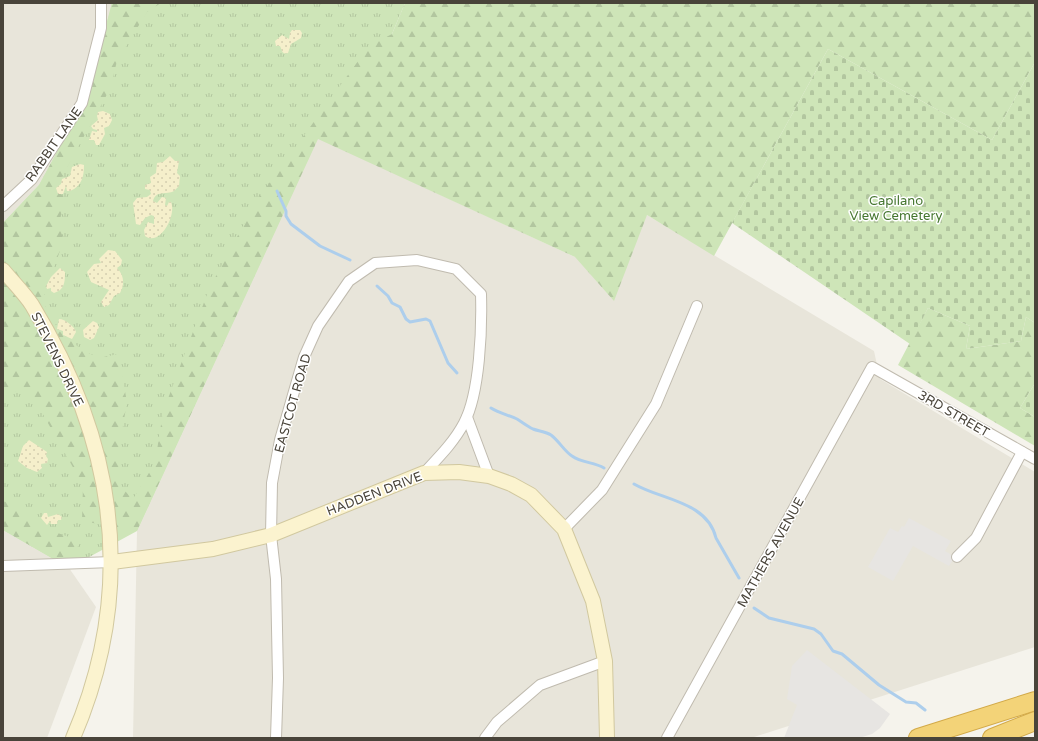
<svg xmlns="http://www.w3.org/2000/svg" width="1038" height="741" viewBox="0 0 1038 741" font-family="'Varela Round',sans-serif">
<style>
.residential{fill:#e8e5da}
.grass{fill:url(#grass-tufts)}
.forest{fill:url(#forest-firs)}
.sand{fill:url(#sand-dots)}
.cemetery{fill:url(#cemetery-stones)}
.parking{fill:#e7e5e2}
.lines{fill:none;stroke-linecap:round;stroke-linejoin:round}
.stream{stroke:#adceec;stroke-width:3}
.street-casing{stroke:#c0bbaf;stroke-width:12}
.secondary-casing{stroke:#d1c89f;stroke-width:16}
.highway-casing{stroke:#d2a948;stroke-width:20}
.street{stroke:#fff;stroke-width:10}
.secondary{stroke:#fbf3cf;stroke-width:14}
.highway{stroke:#f3d378;stroke-width:18}
.labels{text-anchor:middle;stroke-width:3;stroke-linejoin:round;paint-order:stroke}
.street-label{font-size:13px;fill:#49443a;stroke:#fff}
.park-label{font-size:13px;fill:#467730;stroke:#fff}
</style>
<defs>
<pattern id="grass-tufts" width="24" height="20" patternUnits="userSpaceOnUse"><rect width="24" height="20" fill="#cee5b8"/><path d="M3 7l-1-3M5 7V3M7 7l1-3M15 17l-1-3M17 17v-4M19 17l1-3" fill="none" stroke="#b2c69f"/></pattern>
<pattern id="forest-firs" width="22" height="20" patternUnits="userSpaceOnUse"><rect width="22" height="20" fill="#cee5b8"/><path d="M5 1l3.5 6h-7zM16 11l3.5 6h-7z" fill="#b2c69f"/></pattern>
<pattern id="sand-dots" width="8" height="8" patternUnits="userSpaceOnUse"><rect width="8" height="8" fill="#f5efcb"/><path d="M2 2h.1M6 6h.1" fill="none" stroke="#d4ceaf" stroke-width="1.8" stroke-linecap="round"/></pattern>
<pattern id="cemetery-stones" width="16" height="16" patternUnits="userSpaceOnUse"><rect width="16" height="16" fill="#cee5b8"/><path d="M2 7V4a2 2 0 0 1 4 0v3zM10 15v-3a2 2 0 0 1 4 0v3z" fill="#b2c69f"/></pattern>
</defs>
<rect width="100%" height="100%" fill="#f5f3ec"/>
<g class="residential">
<polygon points="3,3 112,3 87,97 39,185 3,223"/>
<polygon points="318,138 575,257 647,215 874,351 880,379 1035,472 1035,647 751,738 133,738 137,531"/>
<polygon points="3,530 69,568 96,607 47,738 3,738"/>
</g>
<polygon class="grass" points="112,3 405,3 392,34 318,138 137,531 69,568 3,530 3,223 39,185 87,97"/>
<g class="forest">
<polygon points="112,3 161,3 147,12 117,61 110,89 55,189 64,197 60,221 63,243 44,293 46,307 59,331 82,350 99,358 118,354 127,402 120,443 118,484 133,499 155,463 163,412 209,289 257,200 369,46 392,34 405,3 1035,3 1035,62 992,140 828,49 714,256 647,215 614,301 575,257 318,139 137,531 82,521 83,485 40,409 19,387 8,400 3,397 3,223 39,185 87,97"/>
<polygon points="928,308 970,326 966,349 1021,341 1026,317 1035,323 1035,383 1020,408 1035,417 1035,446 898,365"/>
<polygon points="3,500 41,527 80,541 69,568 3,530"/>
</g>
<g class="sand">
<path d="M292 30H300L302 33 301 38 291 44 288 53C282 55 282 50 280 46H276L275 41 282 35 289 39 290 33Z"/>
<polygon points="103,111 110,114 112,120 109,126 104,128 105,134 99,145 96,145 94,140 89,140 92,131 97,132 97,130 93,129 91,126 98,120 97,116 98,112"/>
<path d="M170 156 175 161H179L177 173 180 176 179 186 174 191C166 195 156 190 153 201L157 203 162 197 166 198 165 205 167 206 169 202H171C177 215 160 247 145 236L144 230 148 222 154 224V216L151 215 145 218 140 225 136 224 133 203 137 198 147 197 151 194 150 190 145 189V185L151 183 150 177 156 173 157 163 163 162Z"/>
<path d="M80 164 84 165C84 176 82 186 70 191H67L66 186 63 194H58L56 188 61 184 62 179 70 176 72 167Z"/>
<path d="M108 250 115 251 122 260 121 265 117 268C124 275 125 284 120 293L114 296 109 305 104 307 101 302 109 290 91 282 87 272 94 264 101 263 99 259Z"/>
<path d="M60 268 65 272C65 281 65 290 54 293L51 291V288L47 289 46 286 51 277Z"/>
<path d="M59 319C65 319 75 327 76 332L72 339 63 335V331L57 329Z"/>
<polygon points="93,321 97,323 99,327 94,338 90,340 84,337 83,330"/>
<polygon points="29,440 47,452 46,456 48,459 47,463 41,464 42,468 37,472 27,468 18,461 23,446"/>
<polygon points="44,513 47,513 48,517 58,514 62,517 61,520 58,520 57,524 51,524 50,521 47,525 41,518"/>
</g>
<g class="cemetery">
<polygon points="828,49 992,140 1035,62 1035,323 1026,317 1021,341 966,349 970,326 928,308 910,344 732,223"/>
<polygon points="1035,383 1035,417 1020,408"/>
</g>
<g class="parking">
<polygon points="909,518 951,541 945,551 955,557 949,566 913,546 893,581 868,567 890,528 898,532 902,526 904,527"/>
<polygon points="807,650 890,714 880,728 872,734 859,738 784,738 797,705 787,699 792,666"/>
</g>
<g class="lines">
<g class="stream">
<polyline points="277,191 286,211 286,216 291,224 320,246 350,260"/>
<polyline points="377,286 388,296 392,303 400,307 406,319 410,322 426,319 430,321 448,363 457,373"/>
<path d="M491 408C499 413 508 415 517 419 522 422 527 426 533 429 538 431 546 432 551 435 559 441 565 452 572 456 582 463 594 462 604 468"/>
<path d="M634 484C661 500 707 501 716 538L739 578"/>
<polyline points="754,608 769,618 814,629 821,634 833,651 842,654 879,685 906,702 916,703 925,710"/>
</g>
<defs>
<g id="street">
<polyline points="3,206 32,179 82,103 101,28 101,3"/>
<polyline points="467,417 489,476"/>
<polyline points="564,529 602,490 656,404 697,306"/>
<polyline points="957,557 976,538 1022,452"/>
<polyline points="3,566 112,562"/>
<path d="M276 738 278 678 276 579 271 535 272 483 280 440 304 357 318 326 349 281 375 263 417 260 456 269 481 294C482 328 480 393 464 423 454 442 439 457 424 473"/>
<polyline points="485,738 497,722 540,685 605,661"/>
<polyline points="667,738 872,367 1035,459"/>
</g>
<g id="secondary">
<path d="M3 270C12 281 24 293 32 305 116 443 138 587 73 738"/>
<polyline points="112,562 213,549 271,535 424,473 459,472 489,476 511,484 531,495 564,529 593,601 605,661 607,738"/>
</g>
<g id="highway">
<polyline points="918,738 1035,701"/>
<polyline points="992,738 1035,721"/>
</g>
</defs>
<use href="#street" class="street-casing"/>
<use href="#secondary" class="secondary-casing"/>
<use href="#highway" class="highway-casing"/>
<use href="#street" class="street"/>
<use href="#secondary" class="secondary"/>
<use href="#highway" class="highway"/>
</g>
<g class="labels">
<g class="street-label">
<text transform="translate(53 144) rotate(-55)" y="5">RABBIT LANE</text>
<text transform="translate(58 359) rotate(64)" y="5">STEVENS DRIVE</text>
<text transform="translate(292 403) rotate(-74)" y="5">EASTCOT ROAD</text>
<text transform="translate(954 413) rotate(30)" y="5">3RD STREET</text>
<text transform="translate(374 493) rotate(-21)" y="5">HADDEN DRIVE</text>
<text transform="translate(770 552) rotate(-61)" y="5">MATHERS AVENUE</text>
</g>
<g class="park-label">
<text x="896" y="205">Capilano<tspan x="896" dy="15">View Cemetery</tspan></text>
</g>
</g>
<rect width="1038" height="741" fill="none" stroke="#49443a" stroke-width="8"/>
</svg>
